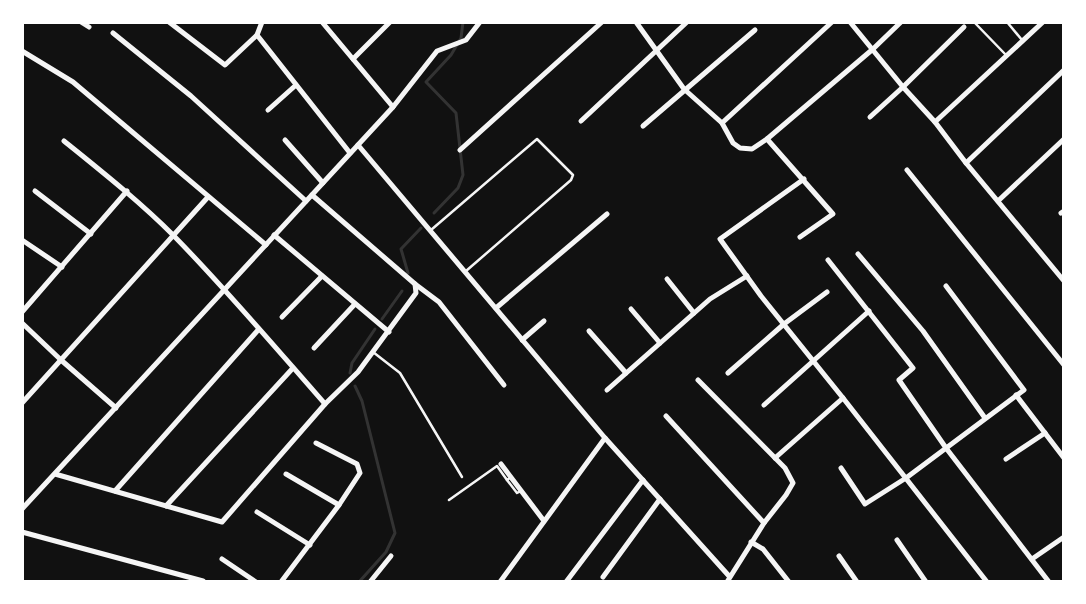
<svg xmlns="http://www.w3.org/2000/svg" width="1086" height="604" viewBox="0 0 1086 604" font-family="'Fira Sans',sans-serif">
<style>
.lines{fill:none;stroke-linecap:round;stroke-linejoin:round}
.stream{stroke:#333;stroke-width:3}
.service{stroke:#f5f5f5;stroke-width:2.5}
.minor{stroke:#f5f5f5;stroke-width:5}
</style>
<rect width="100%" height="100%" fill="#111"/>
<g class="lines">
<g class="stream">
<polyline points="434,213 458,188 463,175 456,113 426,82 451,55 461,38 463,22"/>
<polyline points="408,273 401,249 421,228"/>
<polyline points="382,319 402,291"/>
<polyline points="350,373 352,363 375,329"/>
<polyline points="355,386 362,401 395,533 386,552 359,582"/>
</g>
<g class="service">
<polyline points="974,22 1006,55"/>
<polyline points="1007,22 1022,40"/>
<polyline points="431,230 537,139 573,175 571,180 466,271"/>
<polyline points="373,352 400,373 462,477"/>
<polyline points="507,480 517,493 521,491"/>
<polyline points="449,500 497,466 507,480 511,477"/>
</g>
<g class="minor">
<polyline points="81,22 89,27"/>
<polyline points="169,22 225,65 257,35 262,22"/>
<polyline points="322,22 393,107"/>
<polyline points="636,22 684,89 722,123 733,143 740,148 752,149 767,139 873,49 901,22"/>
<polyline points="850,22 903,87 935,122 966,163 1064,281"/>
<polyline points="113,33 191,96 306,201"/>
<polyline points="257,35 350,153"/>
<polyline points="22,51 73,82 266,245"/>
<polyline points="353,59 390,22"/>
<polyline points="268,110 296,85"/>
<polyline points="870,117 903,87 964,27"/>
<polyline points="581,121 687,22"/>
<polyline points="935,122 1043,22"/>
<polyline points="722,123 832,22"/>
<polyline points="643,126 755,30"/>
<polyline points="767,139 833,214 800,237"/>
<polyline points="285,140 323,183"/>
<path d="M64 141C101 171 139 201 173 235 226 289 275 347 325 404"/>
<polyline points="358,145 605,438 729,576"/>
<polyline points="460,150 602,22"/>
<polyline points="966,163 1064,70"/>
<polyline points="907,170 1064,365"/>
<polyline points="804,179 720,239 761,296 843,398 987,582"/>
<polyline points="35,191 91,234"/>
<polyline points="998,201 1064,139"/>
<polyline points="1061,213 1064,211"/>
<polyline points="274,235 389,332"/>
<polyline points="22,240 62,267"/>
<polyline points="858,254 923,331 985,418"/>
<polyline points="828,260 913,368 899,380 946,448 1049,582"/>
<polyline points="667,279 694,313"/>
<polyline points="415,284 439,302 504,385"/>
<polyline points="496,308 607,214"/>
<polyline points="631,309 660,343"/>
<polyline points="22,312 127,191"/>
<polyline points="282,317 322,276"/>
<polyline points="22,323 61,360 116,408"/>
<polyline points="589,331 626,373"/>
<polyline points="522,340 544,321"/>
<polyline points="314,348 355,304"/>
<polyline points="728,373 784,324 827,292"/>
<polyline points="698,380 785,468 793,483 786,495 764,523 727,582"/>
<polyline points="607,390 710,299 747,276"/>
<polyline points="1016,395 1064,458"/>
<polyline points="22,403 208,197"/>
<polyline points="764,405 869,311"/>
<polyline points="666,416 764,523"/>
<polyline points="775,458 843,398"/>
<polyline points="1006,459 1045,433"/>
<polyline points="501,464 544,521"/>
<polyline points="841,468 865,504 906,478 1024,390 946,286"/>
<polyline points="55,474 222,522 325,404 358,372 416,293 415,284 312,195"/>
<polyline points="286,474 339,505"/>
<polyline points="115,491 259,329"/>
<polyline points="166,506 293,368"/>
<polyline points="22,509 393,107 437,51 466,40 480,22"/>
<polyline points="257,512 310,545"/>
<polyline points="22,532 203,581"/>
<polyline points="897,540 926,582"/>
<polyline points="751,542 763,549 789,582"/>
<polyline points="839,556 857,582"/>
<polyline points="222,559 256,582"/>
<polyline points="1032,559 1064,537"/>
<polyline points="603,577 660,499"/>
<polyline points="281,582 339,505 360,473 357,464 316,443"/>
<polyline points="370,582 391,556"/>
<polyline points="500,582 605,438"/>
<polyline points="566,582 643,480"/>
</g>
</g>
<rect width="1086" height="604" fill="none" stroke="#ffffff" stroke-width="48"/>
</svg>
